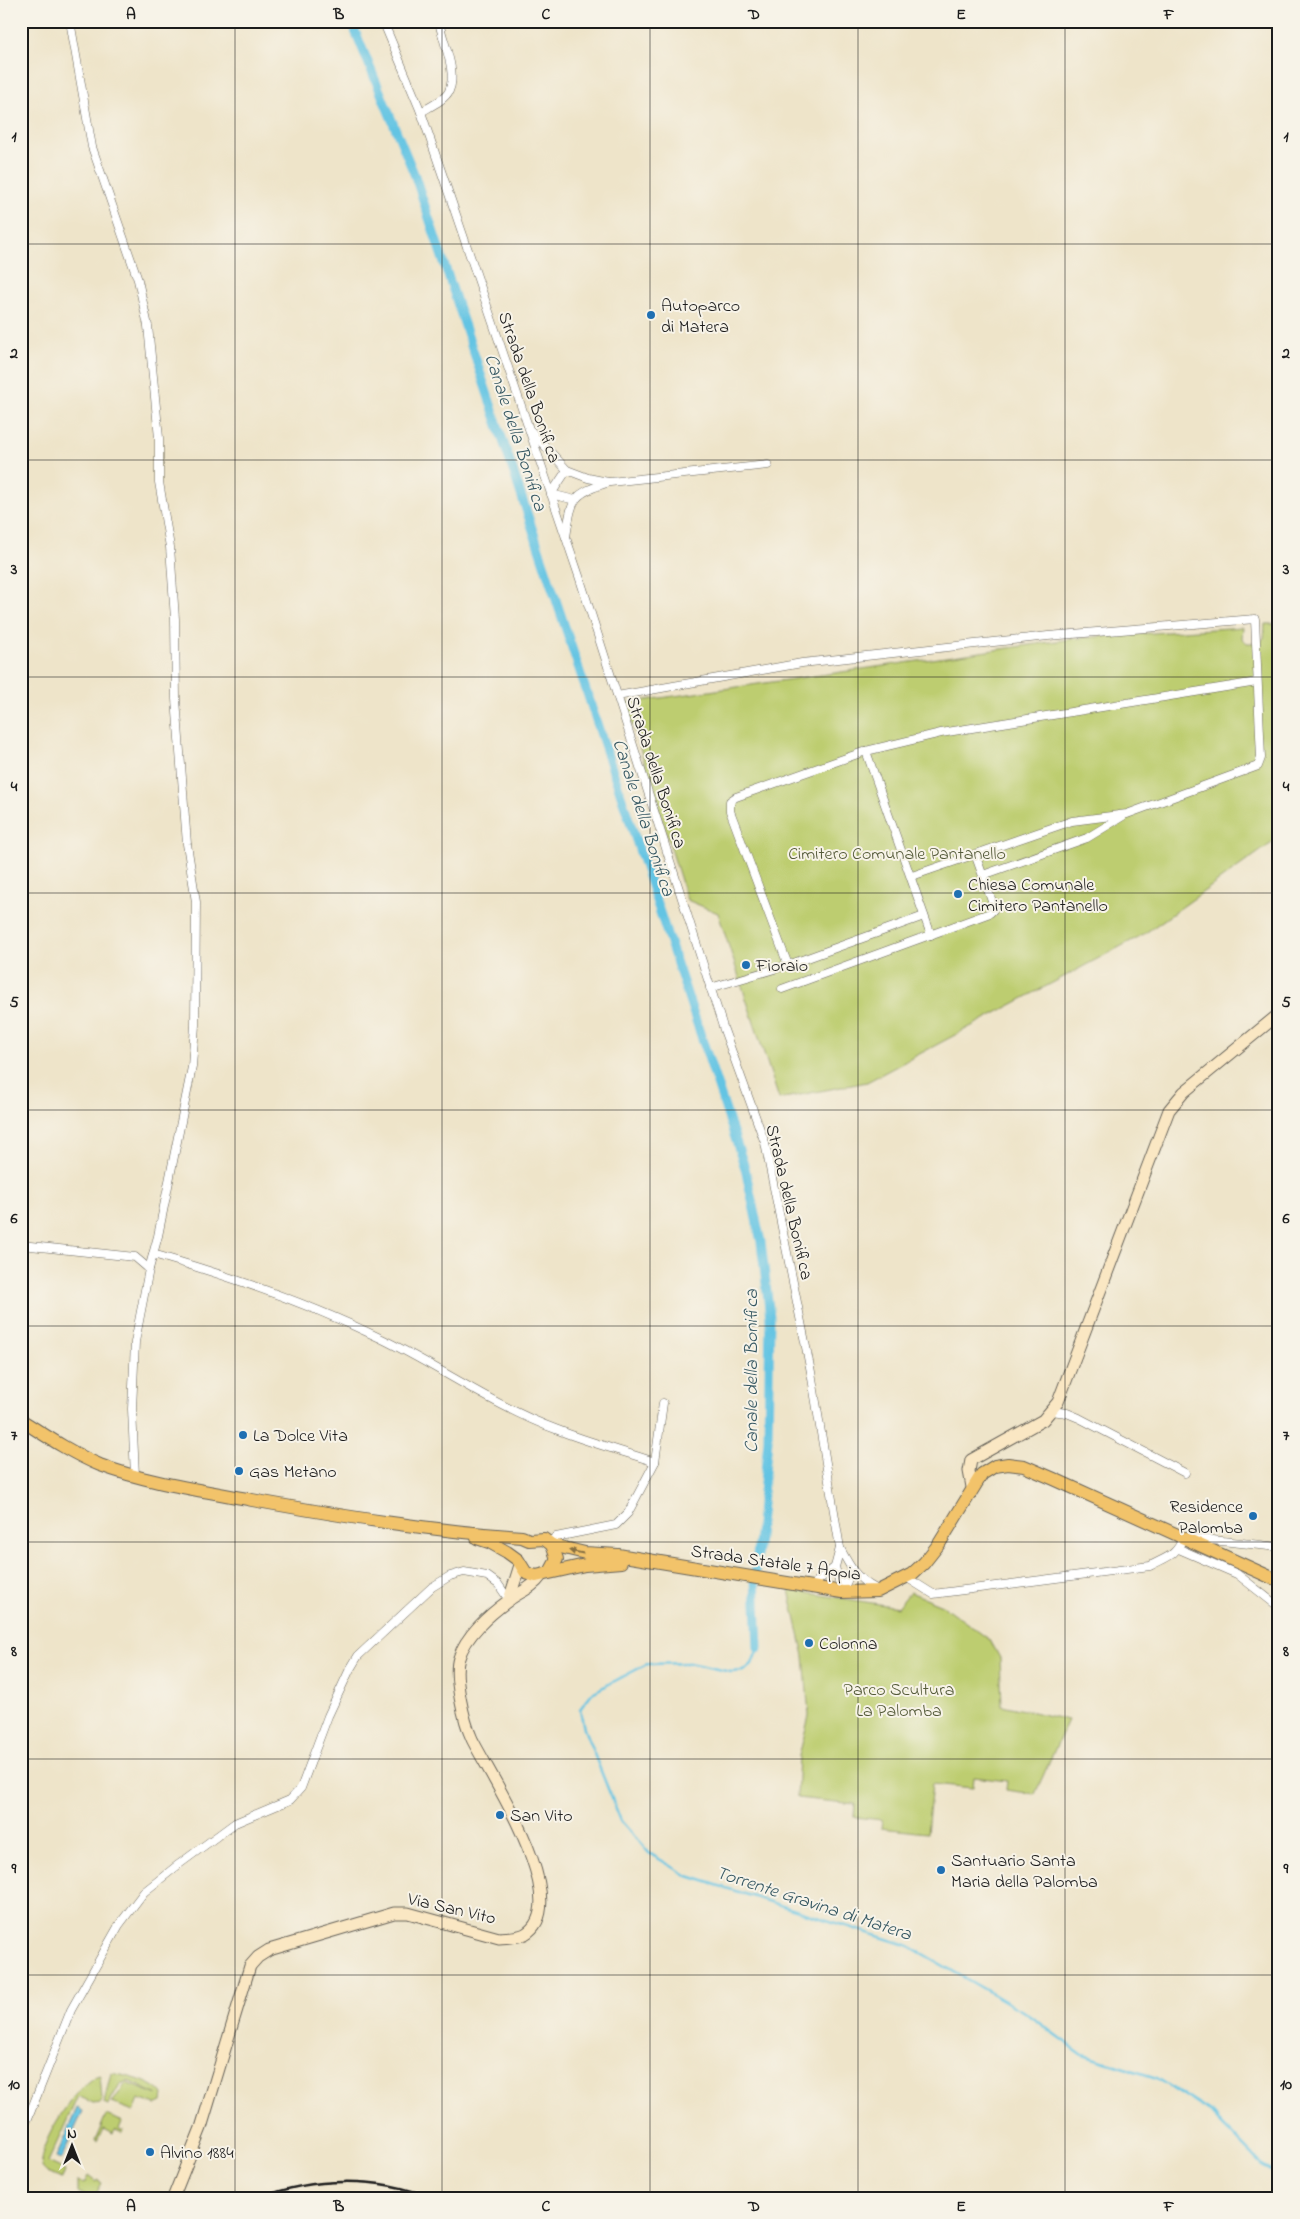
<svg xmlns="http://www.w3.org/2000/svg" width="1300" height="2219" viewBox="0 0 1300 2219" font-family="'Indie Flower',sans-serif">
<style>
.green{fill:#bdcd6f;stroke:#6c7446}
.water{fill:#64c4e3;stroke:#407080}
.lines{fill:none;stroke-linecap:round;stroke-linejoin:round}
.stream{stroke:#64c4e3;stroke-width:2.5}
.canal{stroke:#64c4e3;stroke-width:9}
.street-casing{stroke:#666259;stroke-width:9}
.secondary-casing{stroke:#666259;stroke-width:13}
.primary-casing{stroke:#666259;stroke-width:14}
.street{stroke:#fff;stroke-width:8}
.secondary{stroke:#fae7c3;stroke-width:11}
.primary{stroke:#f2c36a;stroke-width:12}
.rail{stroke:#1c1c1c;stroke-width:2.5}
.oneway{fill:#877043}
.grid{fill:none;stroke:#1c1c1c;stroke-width:1;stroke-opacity:0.55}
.poi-dot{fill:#1f6fb2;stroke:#f7f3e8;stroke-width:2}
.labels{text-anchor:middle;stroke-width:4;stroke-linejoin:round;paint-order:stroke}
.poi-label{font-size:18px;fill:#1c1c1c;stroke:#f7f3e8;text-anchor:start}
.street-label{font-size:18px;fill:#1c1c1c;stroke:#f7f3e8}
.park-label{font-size:18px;fill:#545a39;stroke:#f7f3e8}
.water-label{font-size:19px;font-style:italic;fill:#355762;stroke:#f7f3e8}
.neatline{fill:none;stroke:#1c1c1c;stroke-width:2}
.grid-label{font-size:16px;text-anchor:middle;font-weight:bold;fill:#1c1c1c}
</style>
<rect width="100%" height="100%" fill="#f7f3e8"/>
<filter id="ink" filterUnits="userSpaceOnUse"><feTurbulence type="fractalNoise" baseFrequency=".02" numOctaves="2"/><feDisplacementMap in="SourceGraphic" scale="10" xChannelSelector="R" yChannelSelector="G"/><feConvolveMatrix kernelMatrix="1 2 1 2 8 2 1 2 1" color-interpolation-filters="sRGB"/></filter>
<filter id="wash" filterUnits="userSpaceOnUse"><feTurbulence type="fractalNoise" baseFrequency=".0096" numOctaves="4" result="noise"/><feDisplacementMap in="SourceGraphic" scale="20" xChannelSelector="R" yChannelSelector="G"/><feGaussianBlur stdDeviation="1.12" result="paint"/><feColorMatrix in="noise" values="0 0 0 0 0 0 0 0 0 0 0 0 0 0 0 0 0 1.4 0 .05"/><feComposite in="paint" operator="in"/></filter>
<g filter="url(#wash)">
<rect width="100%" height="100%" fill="#eee4c9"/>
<g class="green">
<polygon points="1265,624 1279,624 1279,838 1144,934 867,1082 779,1099 718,913 687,900 626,703 1078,638 1243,627 1242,638 1247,643 1258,643 1264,638"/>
<polygon points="789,1590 898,1607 910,1592 942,1605 990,1640 1000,1658 1002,1705 1068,1720 1035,1794 1006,1790 1007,1781 974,1777 973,1788 932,1784 927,1833 881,1828 882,1820 854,1817 855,1804 797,1798 799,1756 809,1716 804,1656"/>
<path d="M111 2073C127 2076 154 2081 163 2095L162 2102 155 2105 139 2099 134 2111 112 2103 126 2083 158 2095 128 2081 120 2084 108 2105 104 2103Z"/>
<path d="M100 2075 102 2099 101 2102 93 2103 78 2096 48 2162 65 2170 62 2179C55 2176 45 2174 42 2167 34 2148 81 2077 100 2075Z"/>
<polygon points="106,2115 122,2122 119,2129 124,2131 123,2133 115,2130 113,2134 103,2129 97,2142 95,2141"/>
<polygon points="88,2176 96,2182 97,2180 102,2183 94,2198 77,2192 77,2181 84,2184"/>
</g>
<polygon class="water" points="77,2108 83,2111 61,2159 56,2157"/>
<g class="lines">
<polyline class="stream" points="758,1648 752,1664 744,1671 731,1672 689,1663 647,1664 592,1693 580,1709 584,1729 621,1821 649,1853 688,1876 909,1946 1024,2012 1083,2055 1157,2078 1210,2112 1262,2165 1279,2174"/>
<polyline class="canal" points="351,21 415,176 745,1168 761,1242 770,1317 768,1440 755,1578 758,1648"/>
</g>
</g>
<g filter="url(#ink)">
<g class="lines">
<defs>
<g id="street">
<polyline points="70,21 92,147 138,280 148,326 159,438 159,482 170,547 175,619 176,699 187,844 196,902 195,1025 192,1067 158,1236 149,1269"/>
<path d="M383 21 421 112 449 194 579 576 724 1030 765 1143 811 1372 840 1548C851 1569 856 1578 876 1589"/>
<path d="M421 112C429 107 445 100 449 91 458 71 442 41 439 21"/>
<polyline points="531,431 567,470 588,478 608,482"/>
<polyline points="567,470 551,494 575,500"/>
<path d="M566 537C572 499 571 494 610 482L768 465"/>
<polyline points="617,696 802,663 1048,636 1255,619 1261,758 1258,766 1127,814 1072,821 912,876"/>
<polyline points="866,751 931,935"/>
<polyline points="983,875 1087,838 1123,816"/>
<polyline points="788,965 730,811 730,801 736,797 866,751 941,733 1257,682"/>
<polyline points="710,988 788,965 924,916"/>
<polyline points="782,989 990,913 993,910 993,904 975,854"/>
<polyline points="21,1245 135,1257 149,1269 135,1342 132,1409 135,1476"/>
<path d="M153 1254C230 1276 308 1303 380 1338 440 1367 495 1407 558 1430 590 1443 623 1451 655 1462"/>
<polyline points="1051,1411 1067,1413 1079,1418 1185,1473"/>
<polyline points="549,1542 556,1537 616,1525 628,1513 655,1462 663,1403"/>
<polyline points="840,1548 835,1567 842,1592"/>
<polyline points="1179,1549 1237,1574 1279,1607"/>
<path d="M906 1577 933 1594 1150 1566C1166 1557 1177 1556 1183 1537L1279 1547"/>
<polyline points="810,1587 835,1567"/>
<polyline points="842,1592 852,1570"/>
<polyline points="21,2125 25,2124 28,2118 71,2010 119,1925 144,1892 178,1865 235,1823 290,1800 301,1788 328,1716 349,1671 358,1656 432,1587 450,1576 464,1572 487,1576 498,1584 509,1600"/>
</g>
<g id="secondary">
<polyline points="972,1487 969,1471 971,1460 1043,1420 1058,1402 1169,1110 1184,1092 1279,1014"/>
<polyline points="509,1600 520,1565"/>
<path d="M173 2198 201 2128 250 1966 258 1957 269 1950 394 1913H408L499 1938C507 1937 517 1938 525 1934 576 1904 489 1774 472 1739 464 1722 453 1675 459 1658 465 1636 490 1614 508 1601 519 1592 532 1589 541 1576"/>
</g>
<g id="primary">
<path d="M21 1420C46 1436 73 1454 100 1465 148 1483 201 1490 252 1500 341 1516 431 1531 522 1537L529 1540 544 1539 552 1545 585 1553 618 1555 842 1592 878 1591 912 1574 924 1563 939 1544 982 1474 995 1466 1008 1464 1024 1466 1054 1479 1279 1581"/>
<polyline points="477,1538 489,1542 507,1552 518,1560 526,1573 536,1576 585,1565 621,1562"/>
<polyline points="550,1572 557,1559 552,1545"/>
</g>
</defs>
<use href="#street" class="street-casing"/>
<use href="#secondary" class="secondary-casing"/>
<use href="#primary" class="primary-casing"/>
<use href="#street" class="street"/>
<use href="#secondary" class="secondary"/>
<use href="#primary" class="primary"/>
<path class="rail" d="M260 2198C311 2177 379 2176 431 2198"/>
</g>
<defs><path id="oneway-solid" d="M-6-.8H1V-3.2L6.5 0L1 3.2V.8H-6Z" transform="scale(1.25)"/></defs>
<use class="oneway" href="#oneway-solid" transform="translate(576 1552) rotate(-168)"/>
</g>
<path class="grid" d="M235 21V2198M442 21V2198M650 21V2198M858 21V2198M1065 21V2198M21 244H1279M21 460H1279M21 677H1279M21 893H1279M21 1110H1279M21 1326H1279M21 1542H1279M21 1759H1279M21 1975H1279"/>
<g class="poi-dot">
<circle cx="651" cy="315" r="5"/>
<circle cx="958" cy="894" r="5"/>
<circle cx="746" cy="965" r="5"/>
<circle cx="243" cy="1435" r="5"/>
<circle cx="239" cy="1471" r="5"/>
<circle cx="1253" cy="1516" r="5"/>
<circle cx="809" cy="1643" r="5"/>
<circle cx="500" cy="1815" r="5"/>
<circle cx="941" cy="1870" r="5"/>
<circle cx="150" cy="2152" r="5"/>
</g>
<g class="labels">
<g class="poi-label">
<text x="661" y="311">Autoparco<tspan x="661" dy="21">di Matera</tspan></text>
<text x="968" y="890">Chiesa Comunale<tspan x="968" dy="21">Cimitero Pantanello</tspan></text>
<text x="756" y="971">Fioraio</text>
<text x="253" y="1441">La Dolce Vita</text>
<text x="249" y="1477">Gas Metano</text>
<text x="1243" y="1512" text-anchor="end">Residence<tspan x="1243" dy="21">Palomba</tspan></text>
<text x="819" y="1649">Colonna</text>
<text x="510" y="1821">San Vito</text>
<text x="951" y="1866">Santuario Santa<tspan x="951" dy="21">Maria della Palomba</tspan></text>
<text x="160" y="2158">Alvino 1884</text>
</g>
<g class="street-label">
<text transform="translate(530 387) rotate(71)" y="6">Strada della Bonifica</text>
<text transform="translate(657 772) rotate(72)" y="6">Strada della Bonifica</text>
<text transform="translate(790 1202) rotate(77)" y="6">Strada della Bonifica</text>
<text transform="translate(776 1562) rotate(8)" y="6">Strada Statale 7 Appia</text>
<text transform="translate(452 1908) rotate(13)" y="6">Via San Vito</text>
</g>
<g class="park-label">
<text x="897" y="859">Cimitero Comunale Pantanello</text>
<text x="899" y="1695">Parco Scultura<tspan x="899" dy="21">La Palomba</tspan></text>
</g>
<g class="water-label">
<text transform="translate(517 432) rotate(72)" y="7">Canale della Bonifica</text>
<text transform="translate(645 817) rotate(72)" y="7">Canale della Bonifica</text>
<text transform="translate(750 1371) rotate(-90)" y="7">Canale della Bonifica</text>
<text transform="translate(814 1902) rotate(18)" y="7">Torrente Gravina di Matera</text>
</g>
</g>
<rect width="1300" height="2219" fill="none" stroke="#f7f3e8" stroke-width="55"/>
<g transform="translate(72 2146)" stroke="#f7f3e8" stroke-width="4" paint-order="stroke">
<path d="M0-4L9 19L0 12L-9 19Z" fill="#1c1c1c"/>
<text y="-8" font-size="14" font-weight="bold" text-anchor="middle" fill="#1c1c1c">N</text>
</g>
<rect x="28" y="28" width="1244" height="2164" class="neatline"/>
<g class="grid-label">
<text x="131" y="19">A</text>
<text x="339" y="19">B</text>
<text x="546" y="19">C</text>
<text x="754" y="19">D</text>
<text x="961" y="19">E</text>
<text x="1169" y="19">F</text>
<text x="14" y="141">1</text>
<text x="1286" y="141">1</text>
<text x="14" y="358">2</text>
<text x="1286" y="358">2</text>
<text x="14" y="574">3</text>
<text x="1286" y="574">3</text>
<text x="14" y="791">4</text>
<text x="1286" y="791">4</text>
<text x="14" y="1007">5</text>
<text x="1286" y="1007">5</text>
<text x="14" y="1223">6</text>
<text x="1286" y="1223">6</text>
<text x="14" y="1440">7</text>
<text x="1286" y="1440">7</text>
<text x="14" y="1656">8</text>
<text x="1286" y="1656">8</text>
<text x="14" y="1873">9</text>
<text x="1286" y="1873">9</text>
<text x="14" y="2089">10</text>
<text x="1286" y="2089">10</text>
<text x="131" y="2211">A</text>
<text x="339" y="2211">B</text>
<text x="546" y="2211">C</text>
<text x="754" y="2211">D</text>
<text x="961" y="2211">E</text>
<text x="1169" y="2211">F</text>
</g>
</svg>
